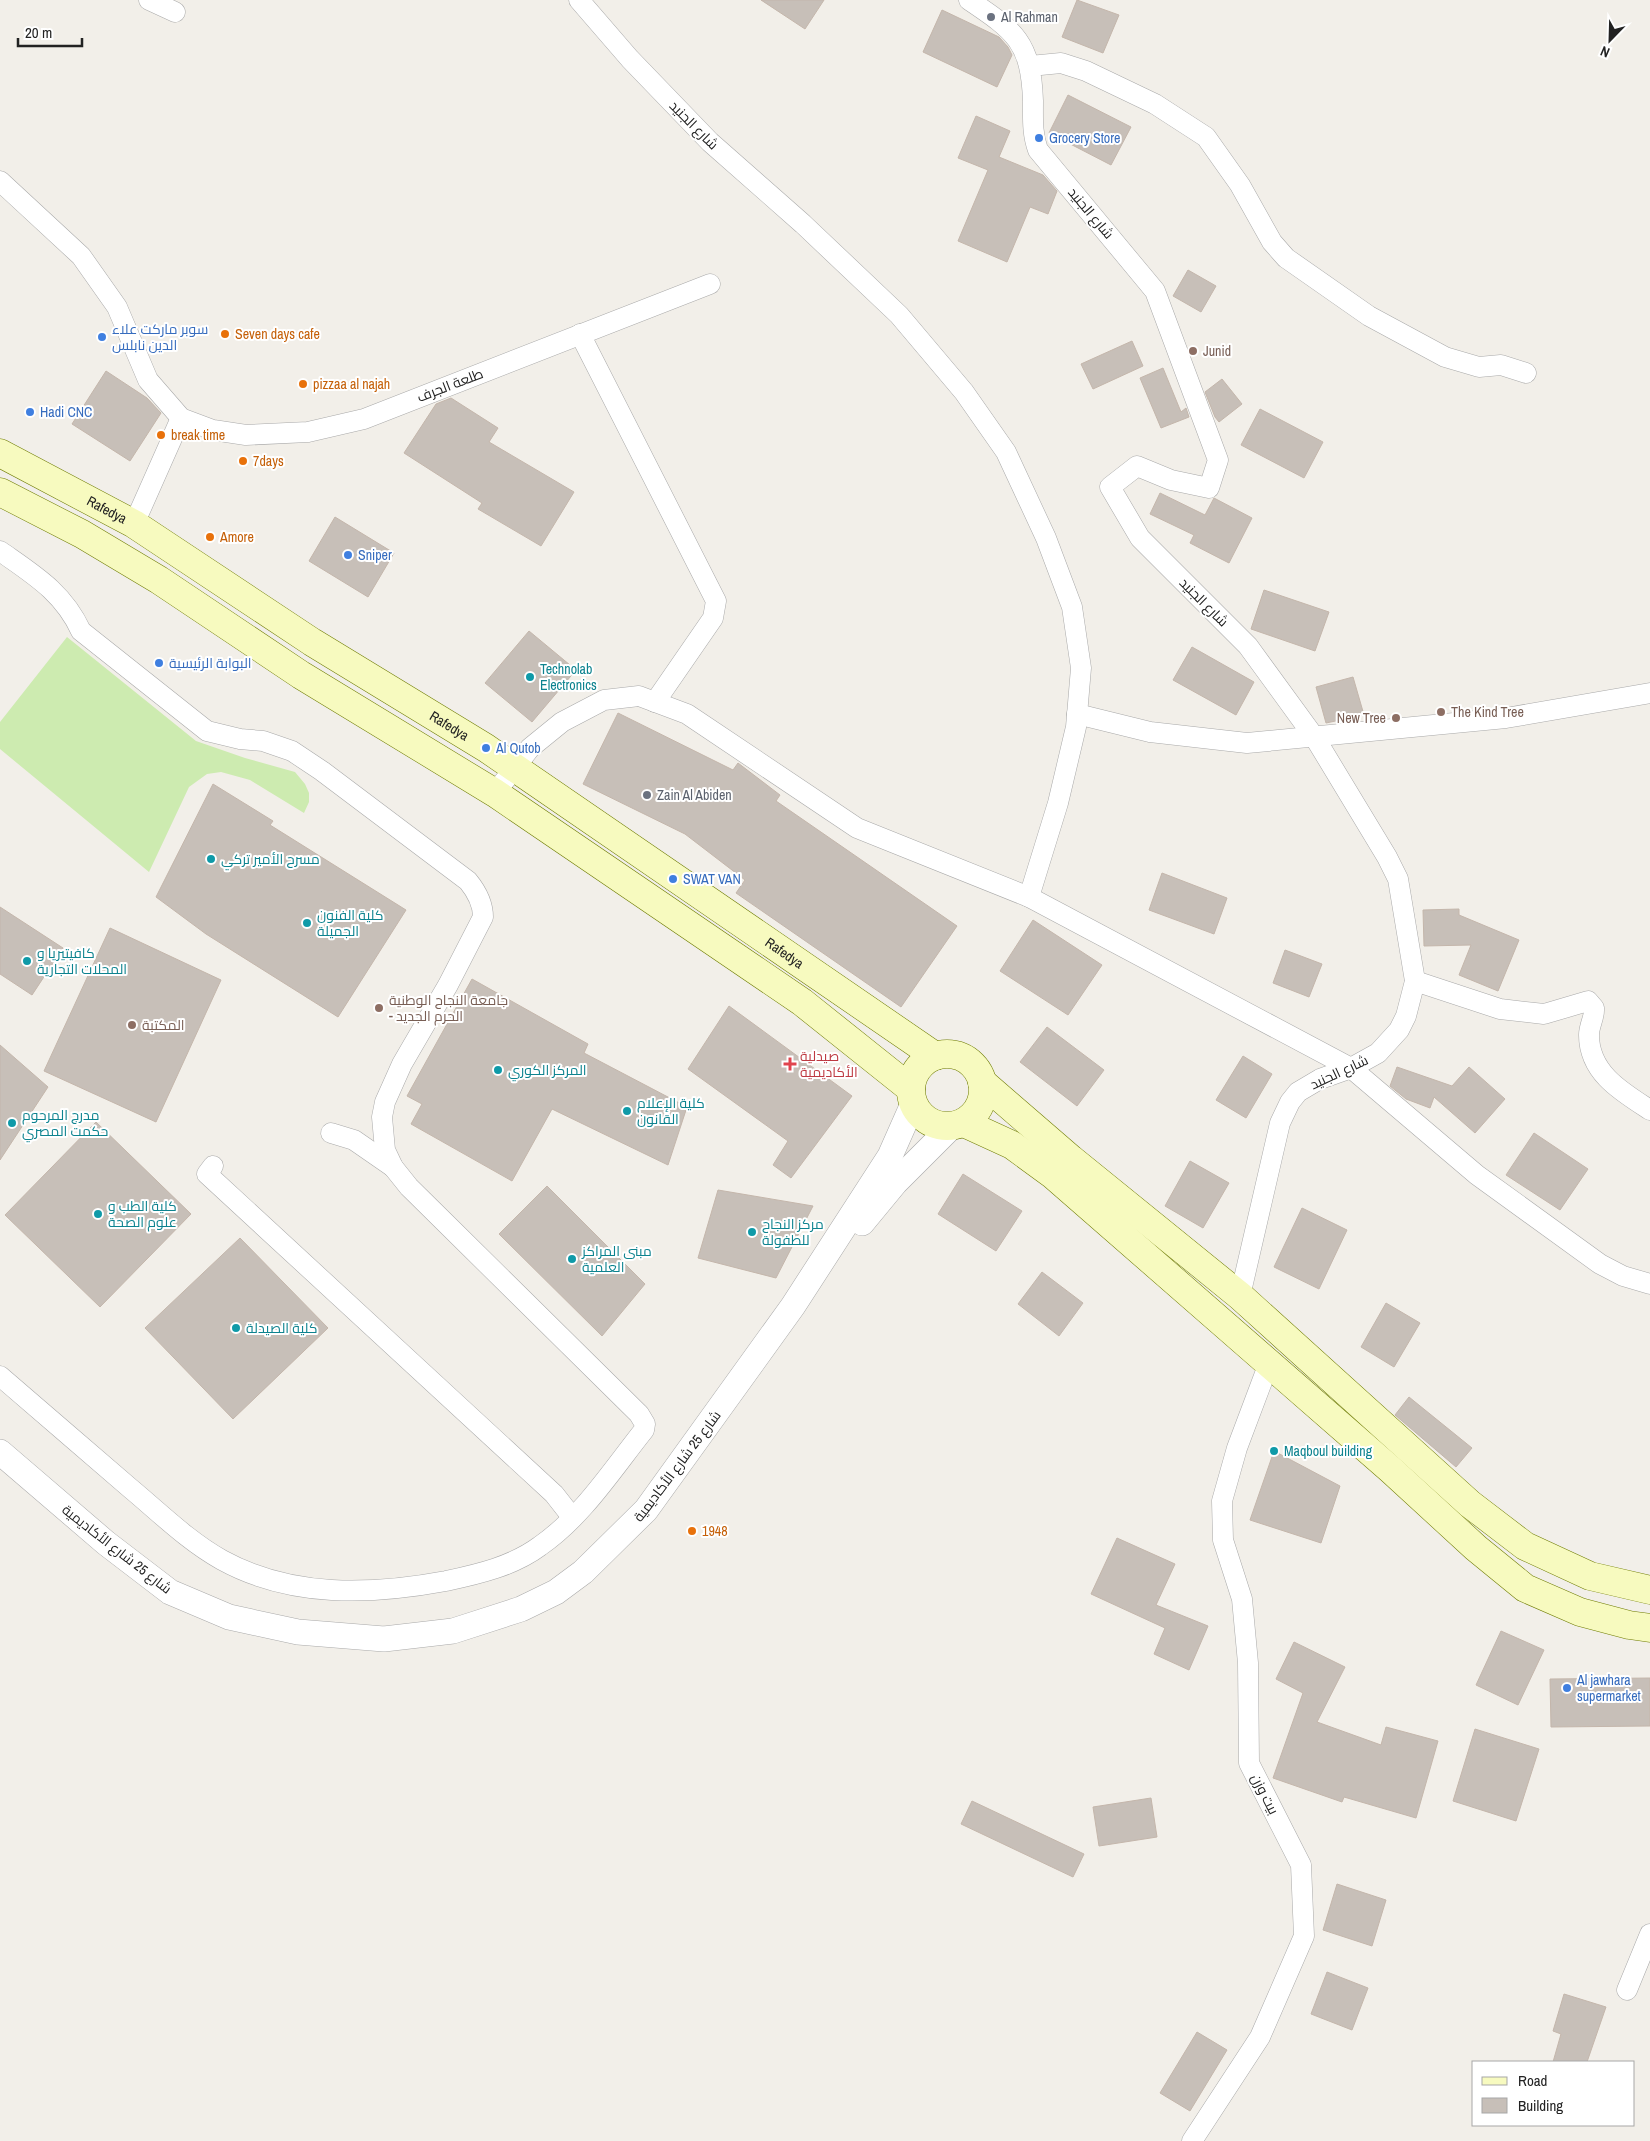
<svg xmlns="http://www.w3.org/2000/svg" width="1650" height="2141" viewBox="0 0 1650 2141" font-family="'Archivo Narrow',Cairo,sans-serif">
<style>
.grass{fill:#cdebb0}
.building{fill:#c7bfb8;stroke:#c4b6ab}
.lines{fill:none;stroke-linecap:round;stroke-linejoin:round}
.minor-casing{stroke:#a9a9a9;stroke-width:21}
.tertiary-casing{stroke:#a9a9a9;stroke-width:26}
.secondary-casing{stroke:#707d05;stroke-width:29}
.minor{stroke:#fff;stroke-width:20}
.tertiary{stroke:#fff;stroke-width:25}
.secondary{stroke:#f7fabf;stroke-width:28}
.worship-dot{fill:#6b7280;stroke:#fff;stroke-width:2}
.shop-dot{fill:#3f7fe0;stroke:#fff;stroke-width:2}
.food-dot{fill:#e8710a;stroke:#fff;stroke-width:2}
.education-dot{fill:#8d6e63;stroke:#fff;stroke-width:2}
.culture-dot{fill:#0f9aa8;stroke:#fff;stroke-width:2}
.health-dot{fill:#e0444e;stroke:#fff;stroke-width:2}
.labels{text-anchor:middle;stroke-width:4;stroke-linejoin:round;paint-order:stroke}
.worship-label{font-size:14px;fill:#5b616d;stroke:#fff;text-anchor:start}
.street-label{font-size:14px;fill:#222;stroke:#fff}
.shop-label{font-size:14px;fill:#366cbe;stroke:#fff;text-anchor:start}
.food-label{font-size:14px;fill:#c56008;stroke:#fff;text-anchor:start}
.education-label{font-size:14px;fill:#785e54;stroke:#fff;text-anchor:start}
.culture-label{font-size:14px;fill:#0d838f;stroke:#fff;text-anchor:start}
.health-label{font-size:14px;fill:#be3a42;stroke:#fff;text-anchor:start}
</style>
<rect width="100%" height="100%" fill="#f2efe9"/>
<polygon class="grass" points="67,637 196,741 245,758 295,772 305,784 309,793 309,802 304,813 250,780 221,772 207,774 189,787 149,872 0,749 0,722"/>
<g class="building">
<polygon points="761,0 824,0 805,29"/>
<polygon points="1077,0 1119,15 1103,53 1062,37"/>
<polygon points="942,10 999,37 1008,47 1012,55 997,87 923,52"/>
<polygon points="1068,95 1131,127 1111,165 1049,133"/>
<polygon points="976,116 1010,131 999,157 1043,175 1057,191 1048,214 1030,207 1007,262 958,241 988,170 958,158"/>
<polygon points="1188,270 1216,286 1201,312 1173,296"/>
<polygon points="1132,341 1143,366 1093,389 1081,364"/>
<polygon points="1163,368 1181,412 1186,408 1189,417 1161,428 1140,378"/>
<polygon points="106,371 147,398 161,413 130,461 72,424"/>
<polygon points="1222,379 1242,404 1219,422 1215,417 1205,392"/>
<polygon points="451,398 498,428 489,442 574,492 541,546 478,509 482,503 404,453 436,404"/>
<polygon points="1260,409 1323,442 1304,478 1241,445"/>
<polygon points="1160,493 1205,515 1214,498 1252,518 1229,563 1190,543 1194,535 1150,514"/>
<polygon points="335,517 394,553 368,597 309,561"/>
<polygon points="1264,590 1329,612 1315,651 1251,629"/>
<polygon points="529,631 576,670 532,722 485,683"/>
<polygon points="1192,647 1254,682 1236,715 1173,680"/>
<polygon points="1353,677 1364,715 1326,723 1316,687"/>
<polygon points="618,713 733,770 738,763 780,795 776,801 957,926 901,1007 736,893 745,880 685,834 583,784"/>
<polygon points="213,784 273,821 270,825 406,910 338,1017 206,934 156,897"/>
<polygon points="1162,873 1227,898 1214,934 1149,910"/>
<polygon points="0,907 63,948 32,995 0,974"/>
<polygon points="1459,909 1459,915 1519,940 1498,991 1459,975 1471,945 1424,946 1423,910"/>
<polygon points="1033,920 1102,965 1068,1015 1000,971"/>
<polygon points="110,928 221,980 156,1122 44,1071"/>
<polygon points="1285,950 1322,964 1309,997 1273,983"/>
<polygon points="472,979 588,1044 584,1053 687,1107 668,1165 552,1109 512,1181 411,1124 422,1104 407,1096"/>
<polygon points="729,1006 852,1096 791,1178 773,1165 788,1141 688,1069"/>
<polygon points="1047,1027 1104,1070 1077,1106 1020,1062"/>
<polygon points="0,1045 48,1087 0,1160"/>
<polygon points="1243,1056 1272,1074 1246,1118 1216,1100"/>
<polygon points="1397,1067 1452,1086 1469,1067 1505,1099 1475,1133 1434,1097 1430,1108 1406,1099 1390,1086"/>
<polygon points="96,1122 191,1214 100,1307 5,1215"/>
<polygon points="1534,1133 1588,1169 1560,1210 1506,1175"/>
<polygon points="1190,1161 1229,1183 1203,1228 1165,1206"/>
<polygon points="963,1174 1022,1211 996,1251 938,1214"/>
<polygon points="547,1186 645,1284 602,1336 499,1234"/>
<polygon points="718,1190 813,1206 776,1278 698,1258"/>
<polygon points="1302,1208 1347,1230 1319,1289 1274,1267"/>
<polygon points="240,1238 328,1328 233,1419 145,1328"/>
<polygon points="1042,1272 1083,1303 1059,1336 1018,1304"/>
<polygon points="1386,1303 1420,1323 1394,1367 1361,1347"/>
<polygon points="1409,1397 1472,1448 1456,1467 1395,1415"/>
<polygon points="1274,1451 1340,1486 1321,1543 1250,1520"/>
<polygon points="1117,1538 1175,1564 1156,1605 1208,1626 1189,1670 1154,1654 1165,1628 1091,1594"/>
<polygon points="1501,1631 1544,1650 1518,1705 1476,1685"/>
<polygon points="1294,1642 1345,1667 1317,1722 1381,1745 1386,1727 1438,1741 1416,1818 1344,1797 1342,1802 1273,1778 1303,1693 1276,1679"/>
<polygon points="1650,1678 1650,1726 1551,1727 1550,1679"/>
<polygon points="1475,1729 1539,1749 1516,1821 1453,1801"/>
<polygon points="1151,1798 1157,1837 1099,1846 1093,1807"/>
<polygon points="972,1801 1084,1854 1073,1877 961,1824"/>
<polygon points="1337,1884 1386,1900 1372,1946 1323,1930"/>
<polygon points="1327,1972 1368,1988 1352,2030 1311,2014"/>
<polygon points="1564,1994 1606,2007 1587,2062 1553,2062 1561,2034 1553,2031"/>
<polygon points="1197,2032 1227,2050 1190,2111 1160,2093"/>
</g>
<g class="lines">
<defs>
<g id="minor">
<polyline points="149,0 175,12"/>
<polyline points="579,0 630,59 710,142 803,224 899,315 964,392 1006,452 1046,538 1072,607 1081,668 1076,727 1058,803 1029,897"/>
<path d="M969 0C1015 31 1031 42 1033 101 1033 118 1032 134 1038 150L1155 291 1218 460 1209 488 1171 480 1137 466 1110 487 1140 538 1248 646 1315 738 1387 857 1398 879 1415 981 1406 1016 1399 1030 1378 1053 1351 1068 1320 1079 1298 1092 1290 1102 1280 1123 1240 1296"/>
<polyline points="1030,66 1061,63 1086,71 1155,104 1206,137 1240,185 1272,242 1286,258 1369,316 1445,357 1479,367 1501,365 1526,373"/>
<polyline points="0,181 81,256 117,307 148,380 181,418 213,430 246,435 308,432 364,419 710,284"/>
<polyline points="580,334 716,601 713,618 655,702"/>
<polyline points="134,524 181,418"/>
<path d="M0 551C34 575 63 592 81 631L207 731 240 739 263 741 292 751 322 771 468 881C477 892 483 903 483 917L448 985 402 1064 385 1102 382 1117 385 1150 393 1167 409 1187 639 1414 645 1424 644 1430C612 1470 583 1516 540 1546 513 1566 479 1574 446 1581 371 1595 291 1598 222 1560 188 1541 160 1513 130 1488 87 1451 43 1413 0 1376"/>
<polyline points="1077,714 1150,732 1247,743 1506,718 1650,693"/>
<polyline points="495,793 530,748 562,722 604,700 639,696 687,714 857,828 1029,897 1351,1068 1477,1175 1600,1264 1623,1276 1650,1284"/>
<path d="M1415 981 1500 1009 1544 1014 1588 1001 1594 1008C1595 1017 1589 1025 1589 1035 1589 1073 1622 1092 1650 1110"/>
<polyline points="331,1133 354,1140 393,1167"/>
<polyline points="213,1166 207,1174 554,1494 572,1517"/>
<polyline points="1627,1990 1650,1934"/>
<polyline points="1192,2141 1260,2037 1304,1936 1301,1865 1249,1763 1248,1663 1242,1599 1223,1540 1222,1501 1237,1448 1269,1363"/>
</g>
<g id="tertiary">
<polyline points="862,1223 895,1183 952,1126"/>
<polyline points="0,1452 106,1543 170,1592 229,1617 298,1632 384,1639 453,1631 521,1609 556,1592 583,1572 646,1510 793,1306 890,1156 913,1104"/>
</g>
<g id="secondary">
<path id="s1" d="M0 453 134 524 312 642 486 748 935 1056"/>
<polyline points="0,492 82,534 159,580 301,675 495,793 802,1002 911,1089"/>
<circle cx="947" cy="1090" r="36"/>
<polyline points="982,1082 1071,1159 1240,1296 1470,1504 1525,1546 1590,1576 1650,1590"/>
<polyline points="964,1123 1012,1145 1053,1175 1390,1469 1476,1548 1525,1588 1580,1612 1629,1625 1650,1628"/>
</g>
</defs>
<use href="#minor" class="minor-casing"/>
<use href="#tertiary" class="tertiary-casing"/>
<use href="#secondary" class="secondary-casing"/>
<use href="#minor" class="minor"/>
<use href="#tertiary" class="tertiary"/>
<use href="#secondary" class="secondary"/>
</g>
<g class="worship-dot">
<circle cx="991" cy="17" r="5"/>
<circle cx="647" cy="795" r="5"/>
</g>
<g class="shop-dot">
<circle cx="1039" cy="138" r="5"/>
<circle cx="102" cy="337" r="5"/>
<circle cx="30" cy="412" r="5"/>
<circle cx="348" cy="555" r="5"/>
<circle cx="159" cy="663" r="5"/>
<circle cx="486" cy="748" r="5"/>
<circle cx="673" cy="879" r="5"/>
<circle cx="1567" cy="1688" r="5"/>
</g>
<g class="food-dot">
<circle cx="225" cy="334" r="5"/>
<circle cx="303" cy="384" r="5"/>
<circle cx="161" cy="435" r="5"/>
<circle cx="243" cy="461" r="5"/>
<circle cx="210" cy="537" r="5"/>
<circle cx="692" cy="1531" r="5"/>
</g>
<g class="education-dot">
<circle cx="1193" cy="351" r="5"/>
<circle cx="1441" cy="712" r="5"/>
<circle cx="1396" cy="718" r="5"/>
<circle cx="379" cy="1008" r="5"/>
<circle cx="132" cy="1025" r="5"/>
</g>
<g class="culture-dot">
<circle cx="530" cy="677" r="5"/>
<circle cx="211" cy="859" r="5"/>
<circle cx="307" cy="923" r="5"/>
<circle cx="27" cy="961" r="5"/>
<circle cx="498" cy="1070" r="5"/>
<circle cx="627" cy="1111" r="5"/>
<circle cx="12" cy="1123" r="5"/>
<circle cx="98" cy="1214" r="5"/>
<circle cx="752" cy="1232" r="5"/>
<circle cx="572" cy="1259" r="5"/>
<circle cx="236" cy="1328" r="5"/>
<circle cx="1274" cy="1451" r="5"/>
</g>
<path class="health-dot" d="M787.5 1056.5h5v5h5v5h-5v5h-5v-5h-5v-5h5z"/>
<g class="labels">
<g class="worship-label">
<text x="1001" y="22">Al Rahman</text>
<text x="657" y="800">Zain Al Abiden</text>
</g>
<g class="street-label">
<text transform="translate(694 125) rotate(45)" y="5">شارع الجنيد</text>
<text transform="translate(1091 213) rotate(50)" y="5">شارع الجنيد</text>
<text transform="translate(450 385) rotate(-21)" y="5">طلعة الجرف</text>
<text dy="5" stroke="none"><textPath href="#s1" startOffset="121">Rafedya</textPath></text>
<text transform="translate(1204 602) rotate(45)" y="5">شارع الجنيد</text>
<text dy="5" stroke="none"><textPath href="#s1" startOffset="526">Rafedya</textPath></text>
<text dy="5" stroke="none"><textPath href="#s1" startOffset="931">Rafedya</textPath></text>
<text transform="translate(1339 1072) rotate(-25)" y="5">شارع الجنيد</text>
<text transform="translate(677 1466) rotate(-53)" y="5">شارع 25 شارع الأكاديمية</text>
<text transform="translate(117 1549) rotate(38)" y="5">شارع 25 شارع الأكاديمية</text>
<text transform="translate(1265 1794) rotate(63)" y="5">بيت وزن</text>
</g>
<g class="shop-label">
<text x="1049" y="143">Grocery Store</text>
<text x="112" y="334">سوبر ماركت علاء<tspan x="112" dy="16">الدين نابلس</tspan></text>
<text x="40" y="417">Hadi CNC</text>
<text x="358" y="560">Sniper</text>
<text x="169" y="668">البوابة الرئيسية</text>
<text x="496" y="753">Al Qutob</text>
<text x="683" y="884">SWAT VAN</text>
<text x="1577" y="1685">Al jawhara<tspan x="1577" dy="16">supermarket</tspan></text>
</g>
<g class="food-label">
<text x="235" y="339">Seven days cafe</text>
<text x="313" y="389">pizzaa al najah</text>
<text x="171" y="440">break time</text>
<text x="253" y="466">7days</text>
<text x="220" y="542">Amore</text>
<text x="702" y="1536">1948</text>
</g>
<g class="education-label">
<text x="1203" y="356">Junid</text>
<text x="1451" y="717">The Kind Tree</text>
<text x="1386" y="723" text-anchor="end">New Tree</text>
<text x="389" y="1005">جامعة النجاح الوطنية<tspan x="389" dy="16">- الحرم الجديد</tspan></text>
<text x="142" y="1030">المكتبة</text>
</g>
<g class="culture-label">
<text x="540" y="674">Technolab<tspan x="540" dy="16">Electronics</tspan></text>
<text x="221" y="864">مسرح الأمير تركي</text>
<text x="317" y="920">كلية الفنون<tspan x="317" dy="16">الجميلة</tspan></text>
<text x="37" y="958">كافيتيريا و<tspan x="37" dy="16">المحلات التجارية</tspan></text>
<text x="508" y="1075">المركز الكوري</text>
<text x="637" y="1108">كلية الإعلام<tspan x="637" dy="16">القانون</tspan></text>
<text x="22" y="1120">مدرج المرحوم<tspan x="22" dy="16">حكمت المصري</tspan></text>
<text x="108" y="1211">كلية الطب و<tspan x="108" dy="16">علوم الصحة</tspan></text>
<text x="762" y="1229">مركز النجاح<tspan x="762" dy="16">للطفولة</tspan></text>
<text x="582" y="1256">مبنى المراكز<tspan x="582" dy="16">العلمية</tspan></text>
<text x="246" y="1333">كلية الصيدلة</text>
<text x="1284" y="1456">Maqboul building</text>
</g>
<g class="health-label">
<text x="800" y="1061">صيدلية<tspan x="800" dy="16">الأكاديمية</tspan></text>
</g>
</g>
<rect x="1472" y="2061" width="162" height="65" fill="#ffffff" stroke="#a7a7a7"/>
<rect x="1482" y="2077" width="25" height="8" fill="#f7fabf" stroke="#a7a7a7"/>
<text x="1518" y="2086" font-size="15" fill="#222222">Road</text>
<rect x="1482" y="2098" width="25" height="15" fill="#c7bfb8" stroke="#a7a7a7"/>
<text x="1518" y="2111" font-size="15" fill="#222222">Building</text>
<g transform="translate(1610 40) rotate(203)" stroke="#ffffff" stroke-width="4" paint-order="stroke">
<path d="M0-4L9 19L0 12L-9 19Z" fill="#222222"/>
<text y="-8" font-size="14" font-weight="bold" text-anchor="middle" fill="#222222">N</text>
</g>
<path d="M18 38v8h64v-8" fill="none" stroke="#222222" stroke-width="2.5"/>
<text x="25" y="38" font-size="15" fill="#222222" stroke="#ffffff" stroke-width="4" paint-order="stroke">20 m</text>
</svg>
